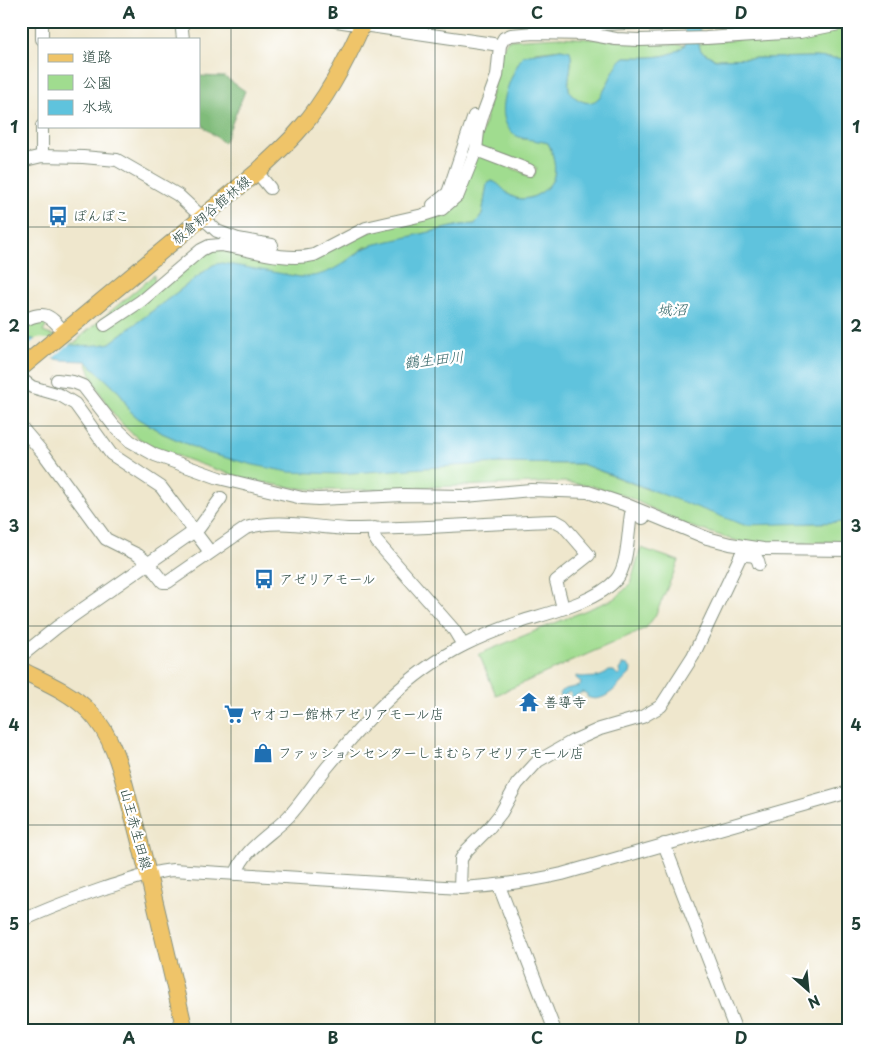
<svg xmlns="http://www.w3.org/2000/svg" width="870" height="1052" viewBox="0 0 870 1052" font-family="'Playpen Sans','Klee One',sans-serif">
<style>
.green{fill:#a0dc8f;stroke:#608c62}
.forest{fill:#80bc7a;stroke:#507c57}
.water{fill:#5fc3dd;stroke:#3f8088}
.pier{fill:#efe7cd}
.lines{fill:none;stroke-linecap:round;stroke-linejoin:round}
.minor-casing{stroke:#879280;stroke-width:14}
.major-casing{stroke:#879280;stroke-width:18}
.minor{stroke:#fff;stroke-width:12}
.major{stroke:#efc469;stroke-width:16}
.grid{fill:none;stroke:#1f3d34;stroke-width:1;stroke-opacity:0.55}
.labels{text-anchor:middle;stroke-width:4.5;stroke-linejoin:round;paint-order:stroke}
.street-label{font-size:14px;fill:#1f3d34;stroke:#fff}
.poi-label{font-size:14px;fill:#1f3d34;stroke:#fff;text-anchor:start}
.water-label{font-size:15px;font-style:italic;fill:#326567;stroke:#fff}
.neatline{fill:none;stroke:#1f3d34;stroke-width:2}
.grid-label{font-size:16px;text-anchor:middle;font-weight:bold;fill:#1f3d34}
</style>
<rect width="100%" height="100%" fill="#fff"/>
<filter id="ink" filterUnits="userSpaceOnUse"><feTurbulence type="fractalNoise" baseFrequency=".02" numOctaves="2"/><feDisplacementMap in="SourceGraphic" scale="10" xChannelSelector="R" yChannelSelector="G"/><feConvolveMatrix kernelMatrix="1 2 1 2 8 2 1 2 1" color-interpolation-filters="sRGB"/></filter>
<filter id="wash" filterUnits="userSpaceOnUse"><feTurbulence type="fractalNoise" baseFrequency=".0096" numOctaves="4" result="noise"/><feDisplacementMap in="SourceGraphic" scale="20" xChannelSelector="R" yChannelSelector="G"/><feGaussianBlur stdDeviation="1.12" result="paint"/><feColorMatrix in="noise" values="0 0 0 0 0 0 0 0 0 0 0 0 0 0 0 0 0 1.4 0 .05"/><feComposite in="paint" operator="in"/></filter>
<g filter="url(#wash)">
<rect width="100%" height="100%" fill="#efe7cd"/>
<g class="green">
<polygon points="839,27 842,33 849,36 849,59 813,57 715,59 701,51 699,45 703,43"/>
<path d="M560 37 685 45C670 60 644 57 625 57 607 67 606 118 576 98 573 96 570 93 569 89 567 77 574 63 570 51L561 49 535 52 522 139H533L548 143C553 152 558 171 552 181 546 192 529 202 516 198 505 195 502 184 491 181L487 184 482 215 475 224 461 225 365 247 337 268 325 274 312 277H300L213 265 110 343C85 350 46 344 21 336V328L41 321 47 325 43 332 73 343 78 341 80 337 154 275 155 286 199 256 216 248 284 259 452 206 455 209 461 203 458 200 477 154 524 173 523 175 533 178 537 168 479 147 502 49 508 40Z"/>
<path d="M86 361 120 393 130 411 138 418 162 433 207 453 497 463 582 464 649 490 805 523 849 522V541L760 545 747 544 686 525 628 497 592 486 564 482C511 484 458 486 405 488 363 490 319 493 277 485 246 480 216 470 186 459 166 451 141 444 126 428 109 411 93 384 86 361Z"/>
<polygon points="641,548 679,561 655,616 646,628 496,695 479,654 616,598 630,584"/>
</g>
<polygon class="forest" points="199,76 225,77 245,91 224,143 205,128 199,119"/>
<g class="water">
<path d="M684 21H700L699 45 701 51 715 59 813 57 849 59V522L744 525 582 464 497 463 337 474 289 472 254 465 207 453 162 433 138 418 130 411 120 393 86 361 61 360 21 352V336C43 343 87 349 110 343L213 265 222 263 300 277C321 277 335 270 352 257 359 252 364 248 372 245L461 225 475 224 482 215 487 184 492 181C502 184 505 195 516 198 529 202 546 192 552 181 558 171 553 152 548 143 538 140 520 140 514 134 491 116 511 75 523 55L561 49 570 51C574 63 567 77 569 89 570 93 573 96 576 98 606 118 607 67 625 57 644 57 670 60 685 45Z"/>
<path d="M623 664 628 665 631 669 630 674C619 684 605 705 587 697V694L583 692 571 698V693L569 692 561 698 560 692 565 689 580 686 581 682 576 678V676C589 678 600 679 609 671H614L618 675 620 673 619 670Z"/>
</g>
<g class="pier">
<polygon points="682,21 702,21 702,26 682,27"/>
<polygon points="37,338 72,342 51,360 21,355 21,351"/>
</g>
</g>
<g filter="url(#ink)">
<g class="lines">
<defs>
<g id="minor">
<polyline points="181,21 183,39"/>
<polyline points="336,21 493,44"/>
<polyline points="550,26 677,21"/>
<polyline points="42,39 42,21"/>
<polyline points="476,150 529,170"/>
<polyline points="42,156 42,126"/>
<polyline points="21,161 42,156 83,157 117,160 178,195 217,231 238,239 272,245"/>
<polyline points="257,172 270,188"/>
<polyline points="433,205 448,193 474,116"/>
<path d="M21 322C44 310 48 313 64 332"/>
<path d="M105 325 141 301 201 250 209 246 221 245C249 249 285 262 314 255L366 228 423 215 442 209 458 195 476 150 478 131 483 114 497 76 500 45 504 38 511 35 534 33 588 34 616 39 639 40 706 38 800 32 849 22"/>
<polyline points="21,379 32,387 60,395 75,404 111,454 161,487 210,552"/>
<polyline points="57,380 73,382 83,386 114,426 130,441 155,455 219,478 302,498 318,499 404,495 465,496 531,490 588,492 627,505 707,538 730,544 763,549 849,550"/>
<path d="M21 427 44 454 106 539 138 555 148 563 163 582H168L246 528C279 518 314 528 348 529 417 529 487 523 556 521L563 525 589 555 556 581 563 608"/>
<polyline points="374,528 374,537 377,542 454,630 463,645"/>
<path d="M741 555C750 555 757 554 759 564"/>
<polyline points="21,656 57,627 199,528 221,498"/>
<polyline points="664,844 736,1031"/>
<path d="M236 874C244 848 271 835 289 816 302 802 312 786 324 771 364 722 406 674 464 645 482 636 500 629 520 622 548 613 596 602 616 580 628 567 628 531 631 514L643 518"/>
<polyline points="499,886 555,1031"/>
<polyline points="460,888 461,859 467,850 489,828 501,813 517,784 538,761 573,741 600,729 642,717 661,706 693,656 741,555"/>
<path d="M21 921C49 908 76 898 105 888 128 881 150 872 173 870L460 888C495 886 528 882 562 874L849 792"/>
</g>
<g id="major">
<path d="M21 368 257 172C272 157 288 144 301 128 328 97 348 58 364 21"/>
<path d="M21 670C45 682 70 692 89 711 118 740 124 786 135 823 153 892 169 961 185 1031"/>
</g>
</defs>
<use href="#minor" class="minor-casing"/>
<use href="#major" class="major-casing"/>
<use href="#minor" class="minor"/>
<use href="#major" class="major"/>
</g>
</g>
<path class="grid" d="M231 21V1031M435 21V1031M639 21V1031M21 227H849M21 426H849M21 626H849M21 825H849"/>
<defs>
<symbol id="bus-bare" viewBox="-9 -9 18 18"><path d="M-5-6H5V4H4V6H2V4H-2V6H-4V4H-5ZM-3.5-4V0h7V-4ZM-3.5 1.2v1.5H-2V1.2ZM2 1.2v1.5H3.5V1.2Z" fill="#1f6fb2" stroke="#fff" stroke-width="2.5" paint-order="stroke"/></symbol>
<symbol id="temple-bare" viewBox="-9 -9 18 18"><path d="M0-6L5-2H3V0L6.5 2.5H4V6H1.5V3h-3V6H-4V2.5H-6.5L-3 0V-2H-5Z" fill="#1f6fb2" stroke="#fff" stroke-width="2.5" paint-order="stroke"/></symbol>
<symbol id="supermarket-bare" viewBox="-9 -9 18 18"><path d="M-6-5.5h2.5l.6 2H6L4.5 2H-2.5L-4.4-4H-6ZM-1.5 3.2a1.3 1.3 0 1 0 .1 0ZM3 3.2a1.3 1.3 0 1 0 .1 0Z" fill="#1f6fb2" stroke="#fff" stroke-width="2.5" paint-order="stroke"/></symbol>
<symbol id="shop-bare" viewBox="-9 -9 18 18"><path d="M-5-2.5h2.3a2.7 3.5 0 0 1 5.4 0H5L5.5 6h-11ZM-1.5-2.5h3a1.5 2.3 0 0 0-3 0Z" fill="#1f6fb2" stroke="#fff" stroke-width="2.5" paint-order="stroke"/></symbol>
</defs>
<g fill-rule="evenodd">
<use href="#bus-bare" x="44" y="202" width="28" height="28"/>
<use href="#bus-bare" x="250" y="565" width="28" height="28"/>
<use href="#temple-bare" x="515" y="688" width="28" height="28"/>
<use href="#supermarket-bare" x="220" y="700" width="28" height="28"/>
<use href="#shop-bare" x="249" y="739" width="28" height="28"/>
</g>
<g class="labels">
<g class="street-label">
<text transform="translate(211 210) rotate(-40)" y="5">板倉籾谷館林線</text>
<text transform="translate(136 829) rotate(75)" y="5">山王赤生田線</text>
</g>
<g class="poi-label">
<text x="73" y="221">ぽんぽこ</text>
<text x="279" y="584">アゼリアモール</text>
<text x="544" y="707">善導寺</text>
<text x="249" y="719">ヤオコー館林アゼリアモール店</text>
<text x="278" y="758">ファッションセンターしまむらアゼリアモール店</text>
</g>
<g class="water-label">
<text x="672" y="315">城沼</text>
<text transform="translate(434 360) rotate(-6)" y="5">鶴生田川</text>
</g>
</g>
<rect width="870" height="1052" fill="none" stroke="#fff" stroke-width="55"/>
<rect x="38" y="38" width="162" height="90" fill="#ffffff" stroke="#a5b1ae"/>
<rect x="48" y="54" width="25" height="8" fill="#efc469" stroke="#a5b1ae"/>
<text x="82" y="62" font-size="15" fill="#1f3d34">道路</text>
<rect x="48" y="75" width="25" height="15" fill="#a0dc8f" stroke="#a5b1ae"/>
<text x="82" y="88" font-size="15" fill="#1f3d34">公園</text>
<rect x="48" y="100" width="25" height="15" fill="#5fc3dd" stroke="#a5b1ae"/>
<text x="82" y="112" font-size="15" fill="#1f3d34">水域</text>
<g transform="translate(808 990) rotate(153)" stroke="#ffffff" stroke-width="4" paint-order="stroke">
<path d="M0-4L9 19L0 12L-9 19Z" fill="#1f3d34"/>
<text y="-8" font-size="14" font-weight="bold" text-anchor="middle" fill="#1f3d34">N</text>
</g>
<rect x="28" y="28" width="814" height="996" class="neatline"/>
<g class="grid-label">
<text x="129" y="19">A</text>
<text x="333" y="19">B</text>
<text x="537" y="19">C</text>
<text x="741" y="19">D</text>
<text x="14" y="133">1</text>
<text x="856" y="133">1</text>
<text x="14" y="332">2</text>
<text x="856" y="332">2</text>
<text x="14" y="532">3</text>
<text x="856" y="532">3</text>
<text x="14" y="731">4</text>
<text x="856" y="731">4</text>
<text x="14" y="930">5</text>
<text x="856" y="930">5</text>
<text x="129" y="1044">A</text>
<text x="333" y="1044">B</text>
<text x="537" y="1044">C</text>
<text x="741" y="1044">D</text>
</g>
</svg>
